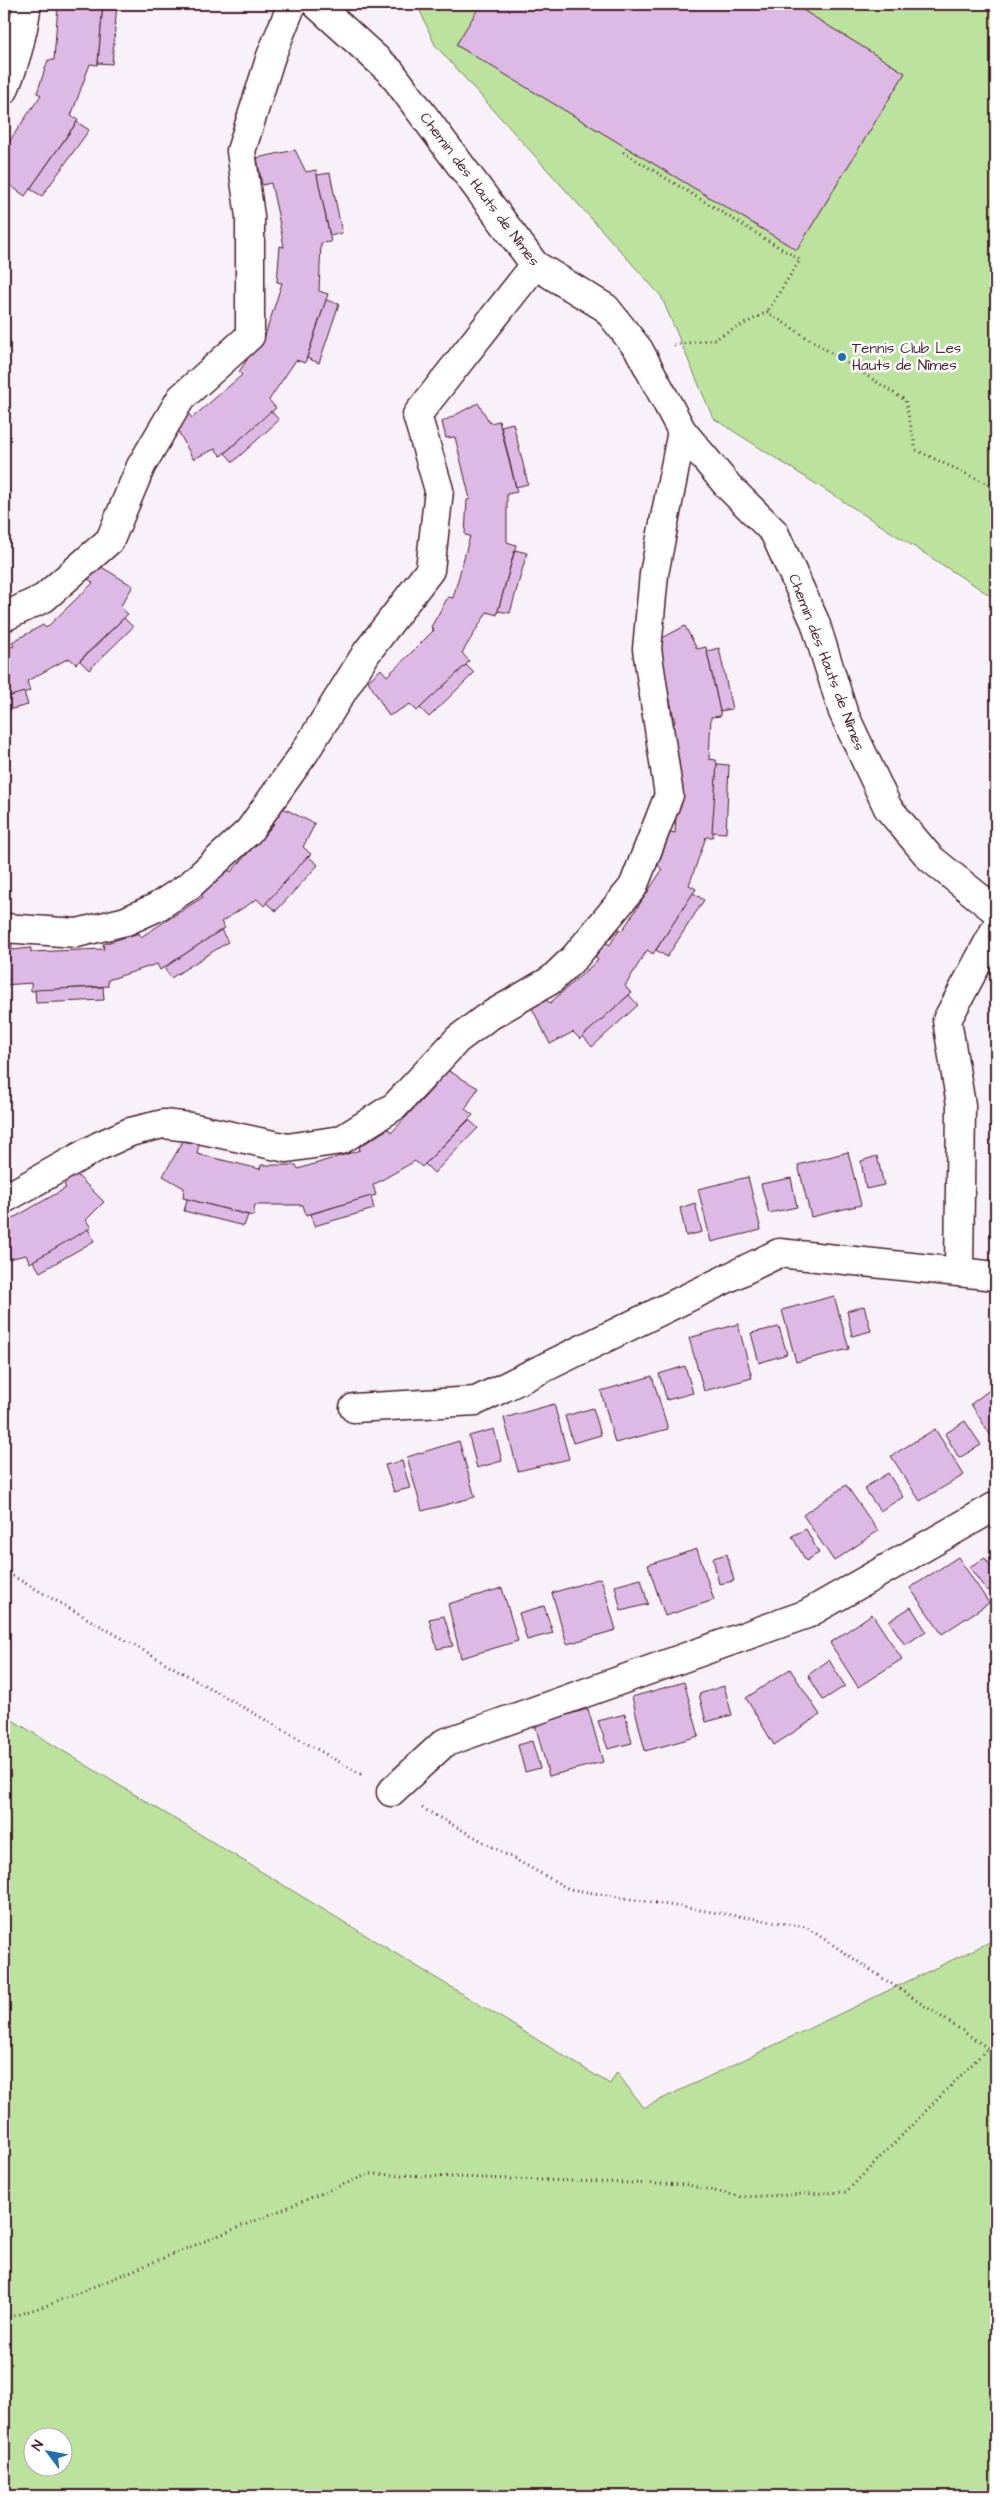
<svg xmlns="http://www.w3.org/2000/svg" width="1000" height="2500" viewBox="0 0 1000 2500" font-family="'Architects Daughter',sans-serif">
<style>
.green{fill:#bbe39e;stroke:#828164;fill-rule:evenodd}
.building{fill:#ddbae5;stroke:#4a1f2b}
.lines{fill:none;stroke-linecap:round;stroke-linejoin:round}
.minor-casing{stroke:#4a1f2b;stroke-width:31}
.path{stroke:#4a1f2b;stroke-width:3;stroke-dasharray:1 4;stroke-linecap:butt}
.minor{stroke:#fff;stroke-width:28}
.poi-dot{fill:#1f6fb2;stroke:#fff;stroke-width:2}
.labels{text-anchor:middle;stroke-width:5;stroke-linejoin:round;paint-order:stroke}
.street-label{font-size:15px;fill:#4a1f2b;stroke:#fff}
.poi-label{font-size:15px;fill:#4a1f2b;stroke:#fff;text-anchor:start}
</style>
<rect width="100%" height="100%" fill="#f8f1fa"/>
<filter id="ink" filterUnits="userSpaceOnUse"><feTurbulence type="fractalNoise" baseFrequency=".02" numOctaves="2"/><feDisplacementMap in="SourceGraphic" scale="10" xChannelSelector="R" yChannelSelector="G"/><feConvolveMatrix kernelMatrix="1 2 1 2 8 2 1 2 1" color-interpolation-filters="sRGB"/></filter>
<g filter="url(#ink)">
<g class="green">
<polygon points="417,4 996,4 996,588 991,596 713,418 661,296 435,45"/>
<path d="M4 1715 610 2084 617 2072 643 2108 996 1939V2496H4ZM32 2438H62V2468H32Z"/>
</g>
<g class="building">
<polygon points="58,4 103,4 98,63 97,65 90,64 71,116 78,120 25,196 4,181 4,149 41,95 37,93 48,60 54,60"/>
<polygon points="103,4 117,4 112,64 98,63"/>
<polygon points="481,4 793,4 905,73 797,250 456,45"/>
<polygon points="77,122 89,130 42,196 30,189"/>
<polygon points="295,150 306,172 316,170 331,242 321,243 319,291 328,294 305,363 296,360 269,400 276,408 221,456 215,449 193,459 174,423 187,412 192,418 242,375 239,372 248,358 258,344 262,345 282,283 277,282 280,246 284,247 278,215 271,183 262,185 257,158"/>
<polygon points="330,173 342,233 330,236 317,175"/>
<polygon points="326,300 339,304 319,363 307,358"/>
<polygon points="478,403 490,423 499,421 517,492 507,494 507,542 516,545 498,611 497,615 487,612 462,653 469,661 466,665 417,711 410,704 389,716 368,681 381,669 387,676 408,656 434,630 431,627 448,597 453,598 470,536 465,535 467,500 470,499 455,437 446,438 442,422"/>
<polygon points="271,411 279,420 233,462 225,453"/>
<polygon points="513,423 528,484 516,487 501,426"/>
<polygon points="515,550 527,553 510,613 498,611"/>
<polygon points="98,565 133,586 120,607 128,614 76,664 69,658 27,681 30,691 4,698 4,649 14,646 12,642 43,625 46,628 93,583 86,577"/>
<polygon points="124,618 133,627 89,670 80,661"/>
<polygon points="685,626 697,649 706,647 721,716 711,717 709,759 716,760 717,764 713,837 706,837 689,885 696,889 653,954 647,950 625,986 631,993 629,995 580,1039 573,1032 550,1044 532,1008 546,1000 550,1003 598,960 595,956 604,941 610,945 619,929 622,931 662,870 658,865 670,832 675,833 679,760 674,760 670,724 675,723 661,659 649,645"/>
<polygon points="719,648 732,709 720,711 707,651"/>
<polygon points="466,665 474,673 429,717 420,708"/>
<polygon points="24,692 28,705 4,711 4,698"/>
<polygon points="717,764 729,765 726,833 712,832"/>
<polygon points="279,806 315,824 303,847 311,854 264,906 257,899 221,922 225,928 160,970 157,964 108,980 108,986 31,991 31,983 4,985 4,944 12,943 12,950 31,948 31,952 104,949 103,944 139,933 141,937 203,897 200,893 215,883 213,879 227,869 231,872 274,824 271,821"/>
<polygon points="308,856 318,865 276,911 266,903"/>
<polygon points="693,893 704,900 667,957 656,950"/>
<polygon points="221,930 228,942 171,978 164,968"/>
<polygon points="103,987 104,1000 36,1003 35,990"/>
<polygon points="992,992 996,992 996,1013 993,1013"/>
<polygon points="629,995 638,1005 592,1047 583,1036"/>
<polygon points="442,1067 478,1088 465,1109 473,1115 422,1167 415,1161 373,1185 376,1195 306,1215 303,1205 255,1205 253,1216 183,1198 184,1188 163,1176 183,1141 199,1144 197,1154 260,1169 261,1165 296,1165 298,1169 360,1150 359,1147 388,1129 392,1132 436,1085 429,1079"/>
<polygon points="469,1120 478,1128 434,1173 425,1164"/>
<polygon points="848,1152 861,1205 811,1217 798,1165"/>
<polygon points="877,1156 884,1185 866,1189 861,1161"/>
<polygon points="75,1173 104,1202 86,1220 91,1228 30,1263 26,1255 4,1260 4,1217 7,1217 8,1221 66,1188 64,1185"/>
<polygon points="748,1177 761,1230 711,1242 698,1189"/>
<polygon points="791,1178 797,1207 769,1213 761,1184"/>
<polygon points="371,1196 374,1209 314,1226 311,1214"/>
<polygon points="187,1199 248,1215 244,1226 184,1211"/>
<polygon points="695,1203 702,1232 686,1236 680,1208"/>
<polygon points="88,1229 94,1241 40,1272 33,1261"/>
<polygon points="834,1296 849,1349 796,1362 782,1310"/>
<polygon points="864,1306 871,1331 852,1336 847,1311"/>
<polygon points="738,1324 752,1378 704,1391 689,1338"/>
<polygon points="779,1327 787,1354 759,1363 751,1333"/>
<polygon points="685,1366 693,1393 667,1400 659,1374"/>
<polygon points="652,1376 668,1429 615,1443 601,1391"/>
<polygon points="996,1385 996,1444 971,1404"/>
<polygon points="554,1404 569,1459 518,1471 504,1418"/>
<polygon points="593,1408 601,1435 573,1443 565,1416"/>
<polygon points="965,1421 981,1445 959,1458 945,1434"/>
<polygon points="494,1429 502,1461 477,1468 469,1436"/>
<polygon points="935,1429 964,1475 920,1501 891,1456"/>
<polygon points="459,1441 475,1497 422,1511 407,1457"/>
<polygon points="402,1461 410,1488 394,1492 385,1465"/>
<polygon points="888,1473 903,1497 880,1511 864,1488"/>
<polygon points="846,1485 878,1531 834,1561 803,1515"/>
<polygon points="806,1529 819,1553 806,1561 792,1536"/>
<polygon points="697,1549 714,1600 665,1616 648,1565"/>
<polygon points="727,1554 734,1581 719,1584 713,1558"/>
<polygon points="958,1557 989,1603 942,1634 910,1588"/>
<polygon points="985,1558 996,1574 996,1585 987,1591 969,1567"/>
<polygon points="601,1578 616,1630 567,1644 552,1593"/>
<polygon points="641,1579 648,1604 621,1611 615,1586"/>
<polygon points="502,1588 518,1641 461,1658 448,1604"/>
<polygon points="544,1606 553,1633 527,1640 519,1613"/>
<polygon points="911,1607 926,1631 905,1645 889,1621"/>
<polygon points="872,1614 902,1659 858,1687 830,1643"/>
<polygon points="444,1616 453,1646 437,1649 429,1619"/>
<polygon points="829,1660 845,1686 823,1700 808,1675"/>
<polygon points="790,1669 820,1715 774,1745 746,1698"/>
<polygon points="684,1682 699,1736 645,1751 632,1697"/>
<polygon points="724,1686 732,1715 706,1722 699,1694"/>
<polygon points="588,1709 603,1762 549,1776 535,1724"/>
<polygon points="625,1714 632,1743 608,1749 598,1721"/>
<polygon points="532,1741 540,1768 525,1772 518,1745"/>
</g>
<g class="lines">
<defs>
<g id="minor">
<polyline points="316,4 391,72 535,265 606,308 639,350 682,431 728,486 774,532 815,622 843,712 888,808 930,858 996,911"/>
<path d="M4 90C16 62 23 34 27 4"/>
<polyline points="4,617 44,598 110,540 141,466 181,398 250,336 250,217 241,151 271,56 292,4"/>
<polyline points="4,928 77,933 126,921 157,907 189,886 249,831 303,755 367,652 430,570 439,490 417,415 535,265"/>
<polyline points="4,1199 99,1146 130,1132 163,1124 190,1127 287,1148 341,1140 395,1106 458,1039 486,1018 551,980 575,957 633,887 669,795 647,649 654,574 682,431"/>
<polyline points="959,1270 961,1105 947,1020 996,928"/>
<polyline points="354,1408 476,1401 779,1253 996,1276"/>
<polyline points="391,1792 444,1743 807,1614 996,1506"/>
</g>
</defs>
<use href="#minor" class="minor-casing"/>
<g class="path">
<polyline points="623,152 800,260 767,312"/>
<polyline points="674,345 715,339 767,312 905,400 916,450 996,488"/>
<polyline points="4,1571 364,1776"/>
<polyline points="422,1808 569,1889 806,1927 988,2048 996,2045"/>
<polyline points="4,2319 51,2304 369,2174 688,2185 742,2197 846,2192 988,2048"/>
</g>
<use href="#minor" class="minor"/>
</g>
</g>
<circle class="poi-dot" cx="842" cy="357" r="5"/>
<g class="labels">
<g class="street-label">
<text transform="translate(480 189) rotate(53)" y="5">Chemin des Hauts de Nîmes</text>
<text transform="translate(827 662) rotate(69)" y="5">Chemin des Hauts de Nîmes</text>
</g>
<g class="poi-label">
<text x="852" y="353">Tennis Club Les<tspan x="852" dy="17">Hauts de Nîmes</tspan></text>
</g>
</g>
<rect width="1000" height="2500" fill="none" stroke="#fff" stroke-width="20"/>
<rect x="10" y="10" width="980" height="2480" fill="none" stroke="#4a1f2b" stroke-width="2" filter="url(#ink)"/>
<g transform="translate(48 2452) rotate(302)"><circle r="24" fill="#ffffff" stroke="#b7a5aa"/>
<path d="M0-4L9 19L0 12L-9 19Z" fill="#1f6fb2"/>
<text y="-8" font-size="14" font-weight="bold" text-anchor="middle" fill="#4a1f2b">N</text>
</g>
</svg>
